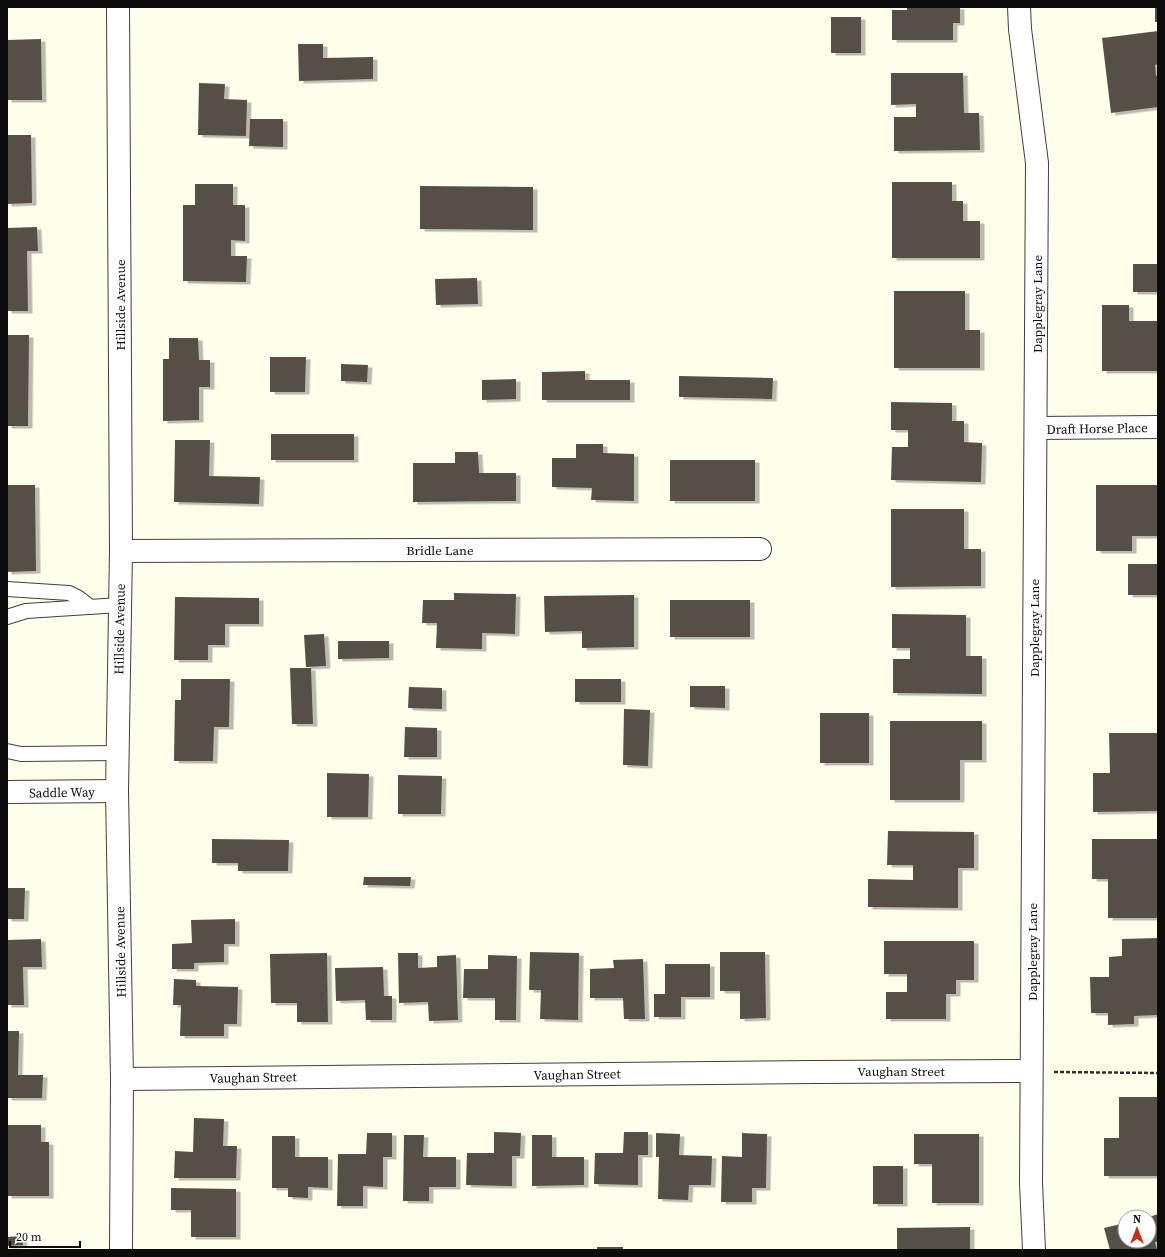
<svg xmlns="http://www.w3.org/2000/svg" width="1165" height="1257" viewBox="0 0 1165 1257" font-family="'Source Serif 4',serif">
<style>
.building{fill:#554f47;filter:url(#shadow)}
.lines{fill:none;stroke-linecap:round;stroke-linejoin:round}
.lane-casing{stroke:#3f3f3f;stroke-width:16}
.street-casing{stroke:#3f3f3f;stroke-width:24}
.path{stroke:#2e2e2e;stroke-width:2.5;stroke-dasharray:4 2;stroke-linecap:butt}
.lane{stroke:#fff;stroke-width:14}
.street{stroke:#fff;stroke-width:22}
.labels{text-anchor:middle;stroke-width:4;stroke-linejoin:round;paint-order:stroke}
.street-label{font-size:13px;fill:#0c0c0c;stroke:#fff}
</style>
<defs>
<filter id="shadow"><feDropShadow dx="4.5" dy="2.5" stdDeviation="0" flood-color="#0004"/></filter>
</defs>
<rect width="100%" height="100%" fill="#fffeeb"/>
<g class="building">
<polygon points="907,7 960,7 960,23 953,23 953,40 892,40 892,10 907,10"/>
<rect x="1155" y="7" width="3" height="15"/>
<rect x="831" y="17" width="30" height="36"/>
<polygon points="1158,31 1158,64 1155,65 1156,76 1158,76 1158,107 1111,113 1102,38"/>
<polygon points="41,39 42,100 7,100 7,40"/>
<polygon points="298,44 323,44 323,58 373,57 373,79 299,81"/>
<polygon points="891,73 963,73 964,113 979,113 980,150 894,151 894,117 916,117 916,104 891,105"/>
<polygon points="199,83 225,84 224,99 247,100 246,136 198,135"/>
<polygon points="250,119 283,119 283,147 249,146"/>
<polygon points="7,135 31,135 32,203 7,204"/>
<polygon points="892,182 952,182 952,201 963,201 963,221 980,221 980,258 892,258"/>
<polygon points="195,184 233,184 233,205 245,205 245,241 231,240 231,256 247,256 246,282 183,281 183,205 195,205"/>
<polygon points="420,186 533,187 533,230 420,229"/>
<polygon points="37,227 38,251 27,251 28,311 7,311 7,228"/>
<rect x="1133" y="264" width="25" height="28"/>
<polygon points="477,278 478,304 436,305 435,279"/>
<polygon points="894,291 965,291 965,330 980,330 980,368 894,368"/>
<polygon points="1102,305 1129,305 1129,321 1158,321 1158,371 1102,371"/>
<polygon points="7,335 29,335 28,426 7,426"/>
<polygon points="169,338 198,338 199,360 210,360 210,387 199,387 199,420 163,421 163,359 169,359"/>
<polygon points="270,357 306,357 305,392 270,392"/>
<polygon points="341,364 368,365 367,382 341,381"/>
<polygon points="585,371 585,380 630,380 630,400 542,400 542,372"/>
<polygon points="679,376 773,378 772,399 679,397"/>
<polygon points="516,379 516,399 482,400 482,380"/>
<polygon points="891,402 952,403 952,421 964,421 964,442 982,443 981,482 891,480 892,447 908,447 908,430 891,430"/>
<rect x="271" y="434" width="83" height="26"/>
<polygon points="175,440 210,440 209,476 260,477 259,504 174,502"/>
<polygon points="576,444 603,444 603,453 634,454 634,501 591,500 592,488 552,487 552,458 576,458"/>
<polygon points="455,452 478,452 479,473 516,473 516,501 413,502 413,463 455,463"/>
<rect x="670" y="460" width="85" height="41"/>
<polygon points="7,485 35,485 36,571 7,572"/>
<polygon points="1096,485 1158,485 1158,536 1132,536 1132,551 1096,551"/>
<polygon points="891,509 964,509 964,549 981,549 981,586 891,587"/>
<rect x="1128" y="564" width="30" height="31"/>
<polygon points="454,593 516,594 515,634 482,633 482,649 436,648 437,623 422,623 423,600 454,600"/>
<polygon points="634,595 634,647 582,648 582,631 545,632 544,596"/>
<polygon points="175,597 259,598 259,624 225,624 225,645 208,645 208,660 174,660"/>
<rect x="670" y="600" width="80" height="37"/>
<polygon points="892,614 966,615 966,656 982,656 982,694 893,693 893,659 910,659 910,648 892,648"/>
<polygon points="324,634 326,666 306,667 304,635"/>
<polygon points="338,641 389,641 389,658 338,659"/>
<polygon points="290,668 311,668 313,724 292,724"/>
<polygon points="181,679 230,679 229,727 214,727 213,761 174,761 175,700 181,700"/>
<rect x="575" y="679" width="46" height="23"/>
<polygon points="690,686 725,686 725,708 690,707"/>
<polygon points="409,687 442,688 442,709 408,708"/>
<polygon points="624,709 650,710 648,766 623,765"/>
<rect x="820" y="713" width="49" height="50"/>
<polygon points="890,721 982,721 982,760 960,760 960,800 890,800"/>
<polygon points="405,727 437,728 437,757 404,757"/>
<polygon points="1109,733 1158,733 1158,811 1093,812 1093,773 1110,773"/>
<polygon points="327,773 369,774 368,817 327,817"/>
<polygon points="398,775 442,776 441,814 398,814"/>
<polygon points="888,831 974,832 974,868 958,868 958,908 868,907 868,879 913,880 913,865 887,865"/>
<polygon points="212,839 289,840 288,871 238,871 238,863 212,863"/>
<polygon points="1092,839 1158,839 1158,918 1108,918 1108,879 1092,879"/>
<polygon points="364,877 411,877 410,886 363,885"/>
<polygon points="7,888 25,888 24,919 7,919"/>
<polygon points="235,919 235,944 224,944 224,962 194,963 194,969 172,969 172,944 192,943 191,920"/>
<polygon points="1158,938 1158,1015 1134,1016 1134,1024 1108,1025 1108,1013 1091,1013 1090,977 1109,977 1109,957 1122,956 1122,939"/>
<polygon points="41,939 42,967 23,967 24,1005 7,1005 7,940"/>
<polygon points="884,941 974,941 974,980 956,980 956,994 946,994 946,1019 886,1019 886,992 907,992 907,974 884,974"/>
<polygon points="530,952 579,953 578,1020 540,1019 541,990 529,990"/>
<polygon points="720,952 765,952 766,1018 740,1019 740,991 720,991"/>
<polygon points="327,953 328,1022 297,1022 297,1003 271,1003 270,954"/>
<polygon points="398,953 418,953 418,968 437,967 437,956 456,955 458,1020 429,1021 428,1002 399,1003"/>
<polygon points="488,955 517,956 516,1020 495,1020 495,998 463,998 464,969 488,969"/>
<polygon points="643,959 645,1019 624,1019 623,998 590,998 590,969 614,968 613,960"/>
<polygon points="665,964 710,964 710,997 681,997 681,1017 654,1017 654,994 665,994"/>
<polygon points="383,967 384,996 392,996 392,1020 366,1020 365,1000 336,1001 335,968"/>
<polygon points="174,979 196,980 196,986 238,987 237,1024 224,1024 224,1036 180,1036 181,1005 173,1005"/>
<polygon points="7,1031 19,1031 18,1075 43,1075 42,1098 7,1098"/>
<polygon points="1119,1097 1158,1097 1158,1176 1104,1176 1104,1138 1119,1138"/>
<polygon points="194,1118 224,1119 223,1146 237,1146 236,1178 174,1178 175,1151 193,1152"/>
<polygon points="7,1125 41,1125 41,1142 49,1142 49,1196 7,1196"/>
<polygon points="494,1132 521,1133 520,1156 512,1156 512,1186 466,1185 467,1153 494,1153"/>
<polygon points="624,1132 648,1132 648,1155 638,1155 638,1185 594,1184 595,1153 623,1153"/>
<polygon points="367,1133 392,1133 392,1157 383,1157 383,1187 363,1186 363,1206 337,1206 338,1154 366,1154"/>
<polygon points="656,1133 680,1134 679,1155 712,1156 711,1185 689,1185 688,1200 658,1199 659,1157 656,1157"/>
<polygon points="742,1133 767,1134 766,1188 752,1188 752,1202 721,1202 722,1156 742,1157"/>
<polygon points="914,1134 979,1134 979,1203 932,1203 932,1164 914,1164"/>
<polygon points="404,1135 424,1135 423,1157 456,1157 456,1187 429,1187 429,1201 403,1201"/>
<polygon points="532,1135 552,1135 552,1157 584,1157 584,1185 532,1186"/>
<polygon points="272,1136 295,1136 295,1157 328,1157 328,1188 308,1187 308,1198 288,1197 288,1188 272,1188"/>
<rect x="873" y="1166" width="30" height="38"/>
<polygon points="171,1188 236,1189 236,1237 191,1237 191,1210 171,1210"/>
<polygon points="1158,1214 1158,1242 1155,1242 1157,1250 1110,1250 1104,1228 1125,1223 1125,1241 1149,1241 1149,1217"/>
<polygon points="970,1227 970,1250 897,1250 897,1228"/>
<polygon points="22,1236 23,1245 7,1246 7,1237"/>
<rect x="597" y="1247" width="26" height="3"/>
</g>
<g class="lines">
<defs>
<g id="lane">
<polyline points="7,589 69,593 79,598 90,607"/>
<polyline points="7,617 26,611 120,605"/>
<polyline points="7,751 21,754 117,753"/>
</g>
<g id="street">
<polyline points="118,7 121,551 117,791 122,1079 121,1250"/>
<polyline points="1019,7 1020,29 1037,163 1031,1183 1034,1250"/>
<polyline points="1036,428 1158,427"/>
<polyline points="121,551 760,549"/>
<polyline points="7,792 117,791"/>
<polyline points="122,1079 815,1072 1031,1071"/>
</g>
</defs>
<use href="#lane" class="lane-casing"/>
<use href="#street" class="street-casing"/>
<polyline class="path" points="1054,1072 1158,1073"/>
<use href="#lane" class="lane"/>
<use href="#street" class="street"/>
</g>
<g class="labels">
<g class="street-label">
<text transform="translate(1037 304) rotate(-90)" y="5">Dapplegray Lane</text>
<text transform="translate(120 305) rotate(-90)" y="5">Hillside Avenue</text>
<text transform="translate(1097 428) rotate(-1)" y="5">Draft Horse Place</text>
<text x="440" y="555">Bridle Lane</text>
<text transform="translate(1034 628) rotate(-90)" y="5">Dapplegray Lane</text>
<text transform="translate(119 629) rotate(-89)" y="5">Hillside Avenue</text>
<text transform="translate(62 792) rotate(-1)" y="5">Saddle Way</text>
<text transform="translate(120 952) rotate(-91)" y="5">Hillside Avenue</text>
<text transform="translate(1032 952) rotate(-90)" y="5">Dapplegray Lane</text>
<text x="901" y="1076">Vaughan Street</text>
<text transform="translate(577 1074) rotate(-1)" y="5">Vaughan Street</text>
<text transform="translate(253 1077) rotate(-1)" y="5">Vaughan Street</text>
</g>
</g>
<rect width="1165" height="1257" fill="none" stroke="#0c0c0c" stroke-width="16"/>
<g transform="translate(1137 1229)"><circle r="19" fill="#ffffff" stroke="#9e9e9e"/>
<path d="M0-3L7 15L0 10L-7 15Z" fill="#c52e1a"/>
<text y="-6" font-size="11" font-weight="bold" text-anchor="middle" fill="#0c0c0c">N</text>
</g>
<path d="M10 1241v6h70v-6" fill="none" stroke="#0c0c0c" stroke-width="2"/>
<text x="16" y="1241" font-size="12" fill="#0c0c0c" stroke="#ffffff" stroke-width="3" paint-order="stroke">20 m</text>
</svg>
